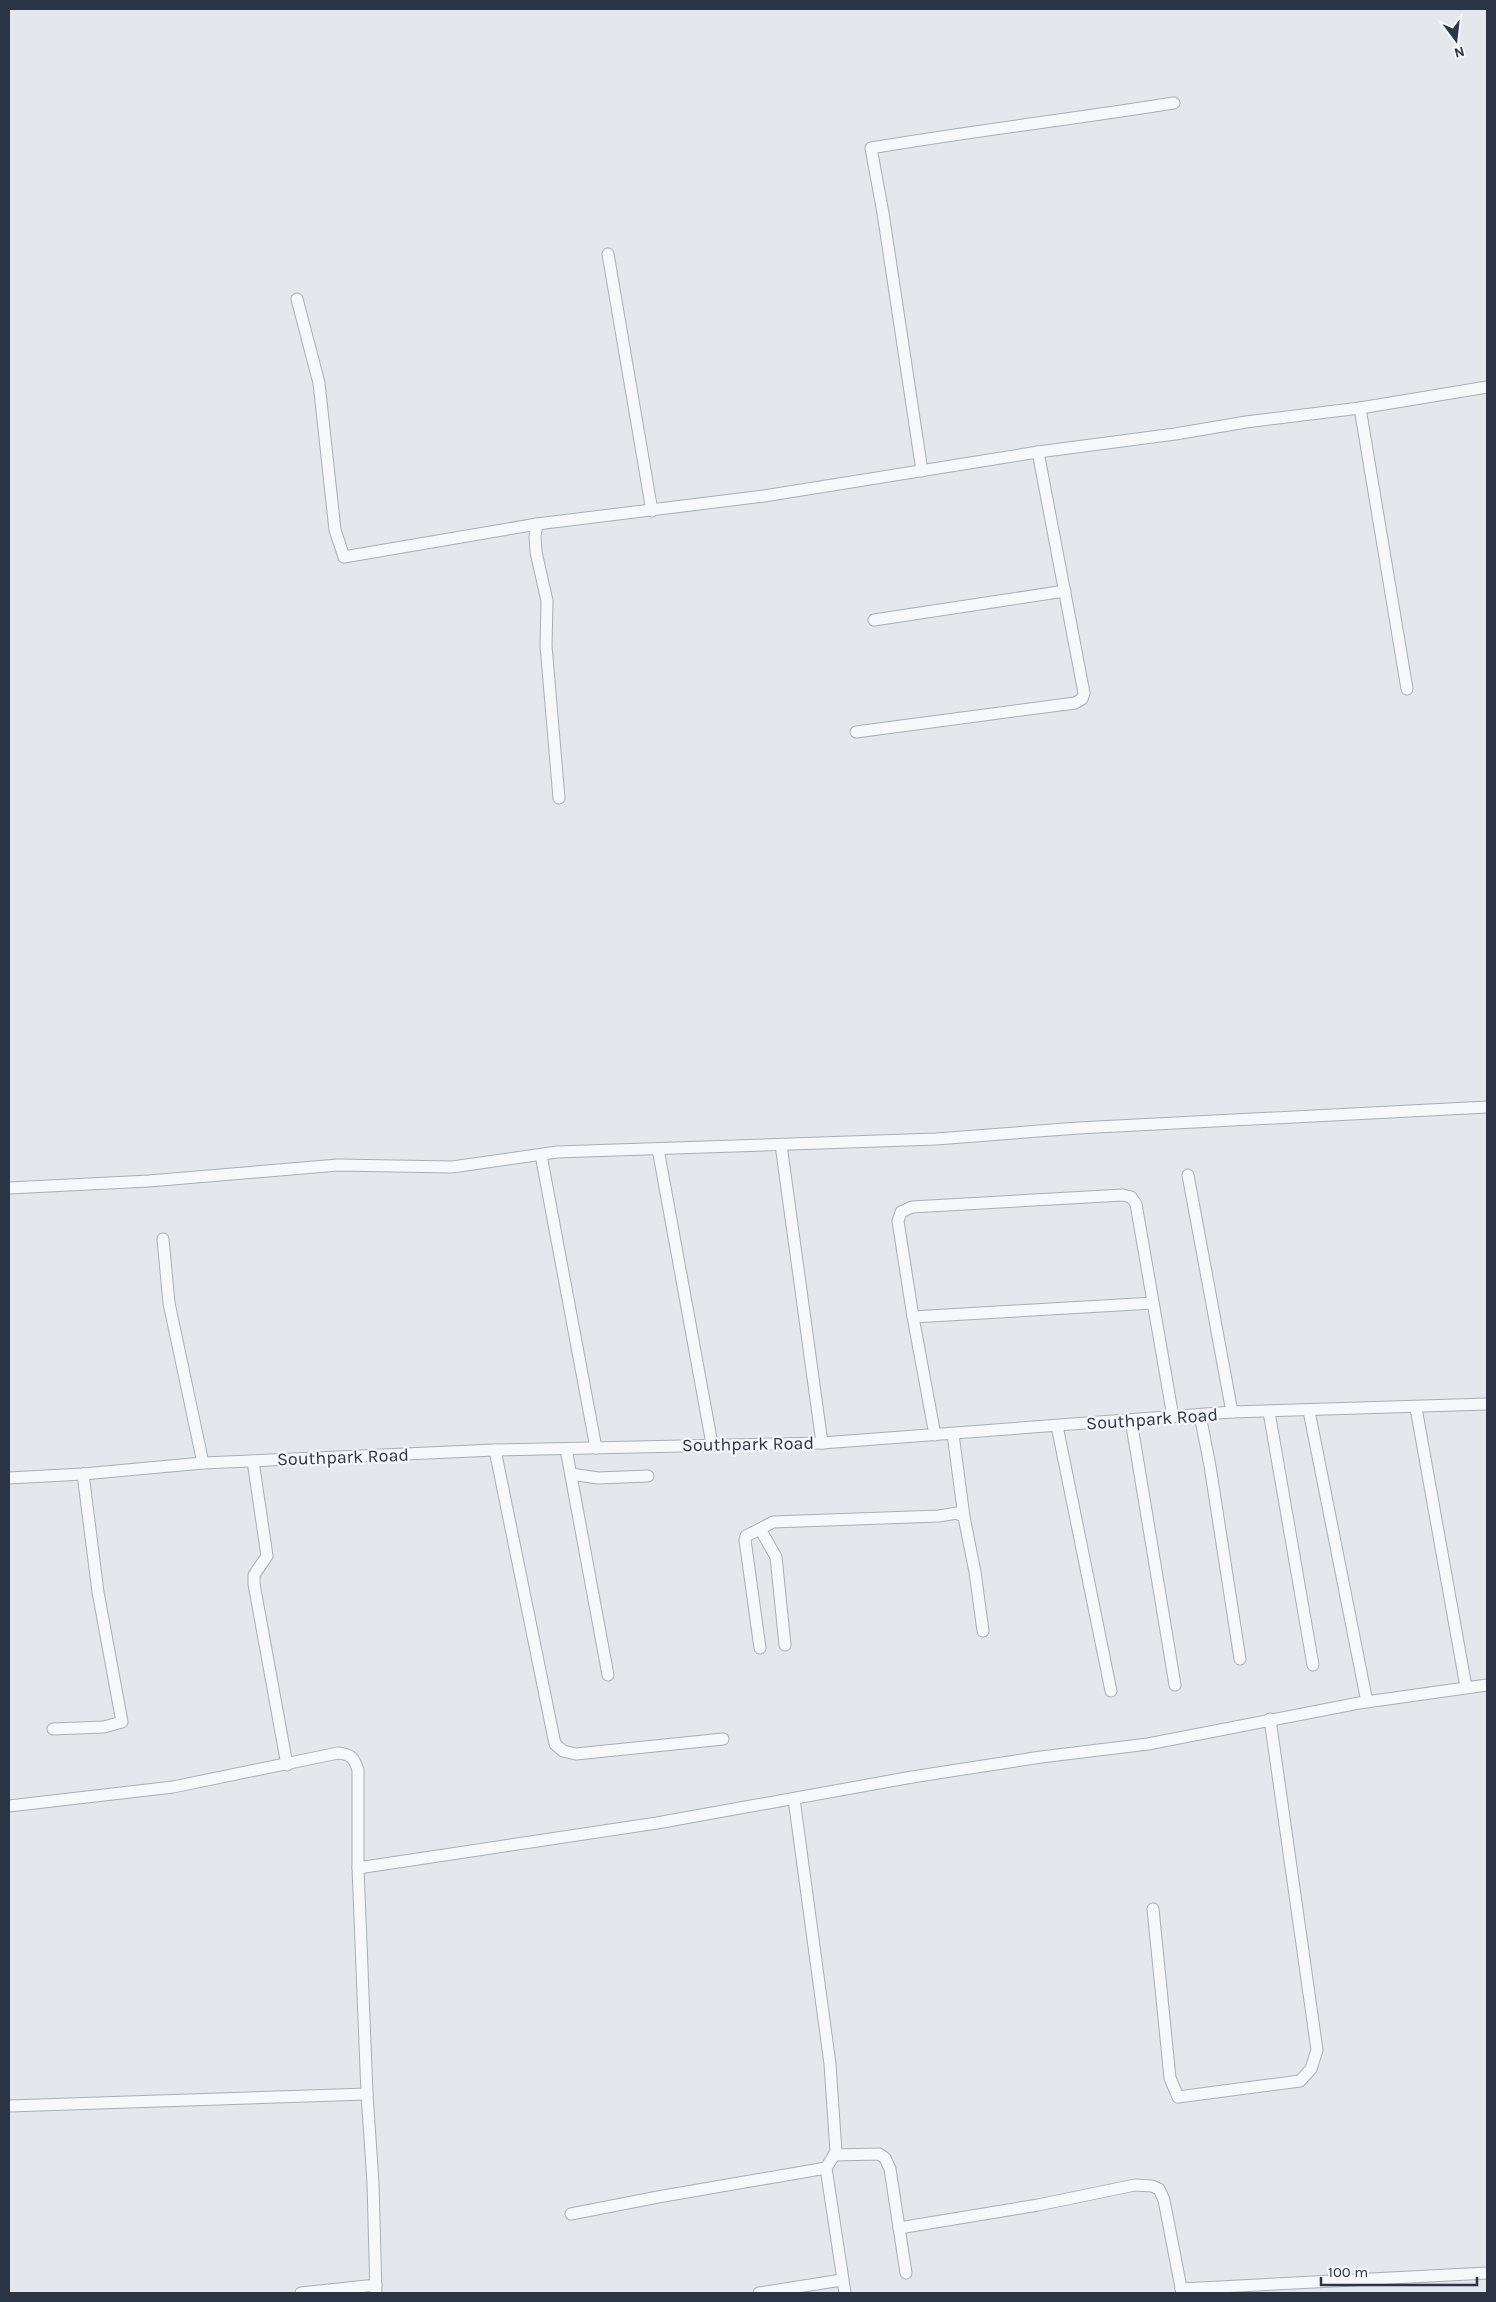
<svg xmlns="http://www.w3.org/2000/svg" width="1496" height="2302" viewBox="0 0 1496 2302" font-family="Karla,sans-serif">
<style>
.lines{fill:none;stroke-linecap:round;stroke-linejoin:round}
.minor-casing{stroke:#a9aeb7;stroke-width:13}
.minor{stroke:#f7f8fa;stroke-width:11}
.labels{text-anchor:middle;stroke-width:4.5;stroke-linejoin:round;paint-order:stroke}
.street-label{font-size:18px;fill:#2b3445;stroke:#f4f6f9}
</style>
<rect width="100%" height="100%" fill="#e4e7ec"/>
<g class="lines">
<defs>
<g id="minor">
<polyline points="608,254 652,511"/>
<polyline points="297,299 319,383 335,530 344,557 537,524 764,496 1038,452 1175,434 1246,422 1360,408 1487,387"/>
<polyline points="1360,408 1407,689"/>
<path d="M922 471 883 213 871 148C972 131 1073 119 1174 103"/>
<polyline points="537,524 535,536 536,552 547,601 546,646 559,798"/>
<polyline points="874,620 1065,591"/>
<polyline points="856,732 1075,703 1082,699 1084,693 1038,452"/>
<polyline points="781,1145 822,1443"/>
<polyline points="658,1149 712,1444"/>
<polyline points="541,1155 596,1448"/>
<polyline points="1188,1175 1232,1412"/>
<polyline points="9,1188 149,1181 338,1165 452,1167 557,1152 936,1139 1078,1128 1487,1107"/>
<polyline points="163,1239 169,1303 203,1463"/>
<polyline points="913,1317 1153,1303"/>
<polyline points="1416,1408 1466,1687"/>
<polyline points="1309,1411 1367,1702"/>
<polyline points="1269,1412 1313,1665"/>
<polyline points="1200,1415 1210,1466 1240,1659"/>
<polyline points="1131,1420 1175,1685"/>
<polyline points="1057,1426 1111,1691"/>
<polyline points="953,1434 964,1517"/>
<polyline points="935,1435 913,1317 898,1221 901,1212 912,1207 1123,1195 1131,1197 1136,1204 1173,1417"/>
<polyline points="566,1449 608,1675"/>
<polyline points="495,1450 555,1744 563,1751 576,1754 723,1739"/>
<polyline points="253,1461 267,1556 254,1575 254,1584 287,1765"/>
<polyline points="571,1474 598,1478 648,1476"/>
<polyline points="9,1478 83,1474 203,1463 495,1450 822,1443 1232,1412 1487,1404"/>
<polyline points="760,1529 773,1522 939,1516 957,1513 964,1517 975,1572 983,1631"/>
<polyline points="760,1648 745,1540 746,1536 760,1529 776,1557 785,1645"/>
<polyline points="53,1729 104,1727 122,1722 98,1592 83,1474"/>
<polyline points="794,1799 830,2064 836,2152 826,2168 845,2293"/>
<path d="M9 1806 173 1787 338 1753C351 1754 354 1758 358 1770V1868L657 1823 912 1777 1041 1757 1148 1744 1359 1703 1487 1685"/>
<polyline points="358,1868 367,2094"/>
<polyline points="1153,1909 1170,2078 1178,2097 1300,2081 1311,2069 1317,2050 1270,1719"/>
<polyline points="9,2106 367,2094 373,2183 376,2293"/>
<polyline points="834,2155 879,2154 885,2158 890,2169 906,2273"/>
<polyline points="571,2214 658,2197 826,2168"/>
<polyline points="899,2228 1038,2205 1135,2185 1152,2186 1159,2189 1164,2200 1182,2293"/>
<polyline points="1181,2289 1487,2273"/>
<polyline points="301,2293 376,2285"/>
<polyline points="759,2293 842,2280"/>
</g>
</defs>
<use href="#minor" class="minor-casing"/>
<use href="#minor" class="minor"/>
</g>
<g class="labels">
<g class="street-label">
<text transform="translate(1152 1419) rotate(-4)" y="6">Southpark Road</text>
<text transform="translate(748 1444) rotate(-1)" y="6">Southpark Road</text>
<text transform="translate(343 1457) rotate(-2)" y="6">Southpark Road</text>
</g>
</g>
<rect width="1496" height="2302" fill="none" stroke="#2b3445" stroke-width="20"/>
<g transform="translate(1456 40) rotate(165)" stroke="#f4f6f9" stroke-width="4" paint-order="stroke">
<path d="M0-4L9 19L0 12L-9 19Z" fill="#2b3445"/>
<text y="-8" font-size="14" font-weight="bold" text-anchor="middle" fill="#2b3445">N</text>
</g>
<path d="M1321 2277v8h156v-8" fill="none" stroke="#2b3445" stroke-width="2.5"/>
<text x="1328" y="2277" font-size="15" fill="#2b3445" stroke="#f4f6f9" stroke-width="4" paint-order="stroke">100 m</text>
</svg>
